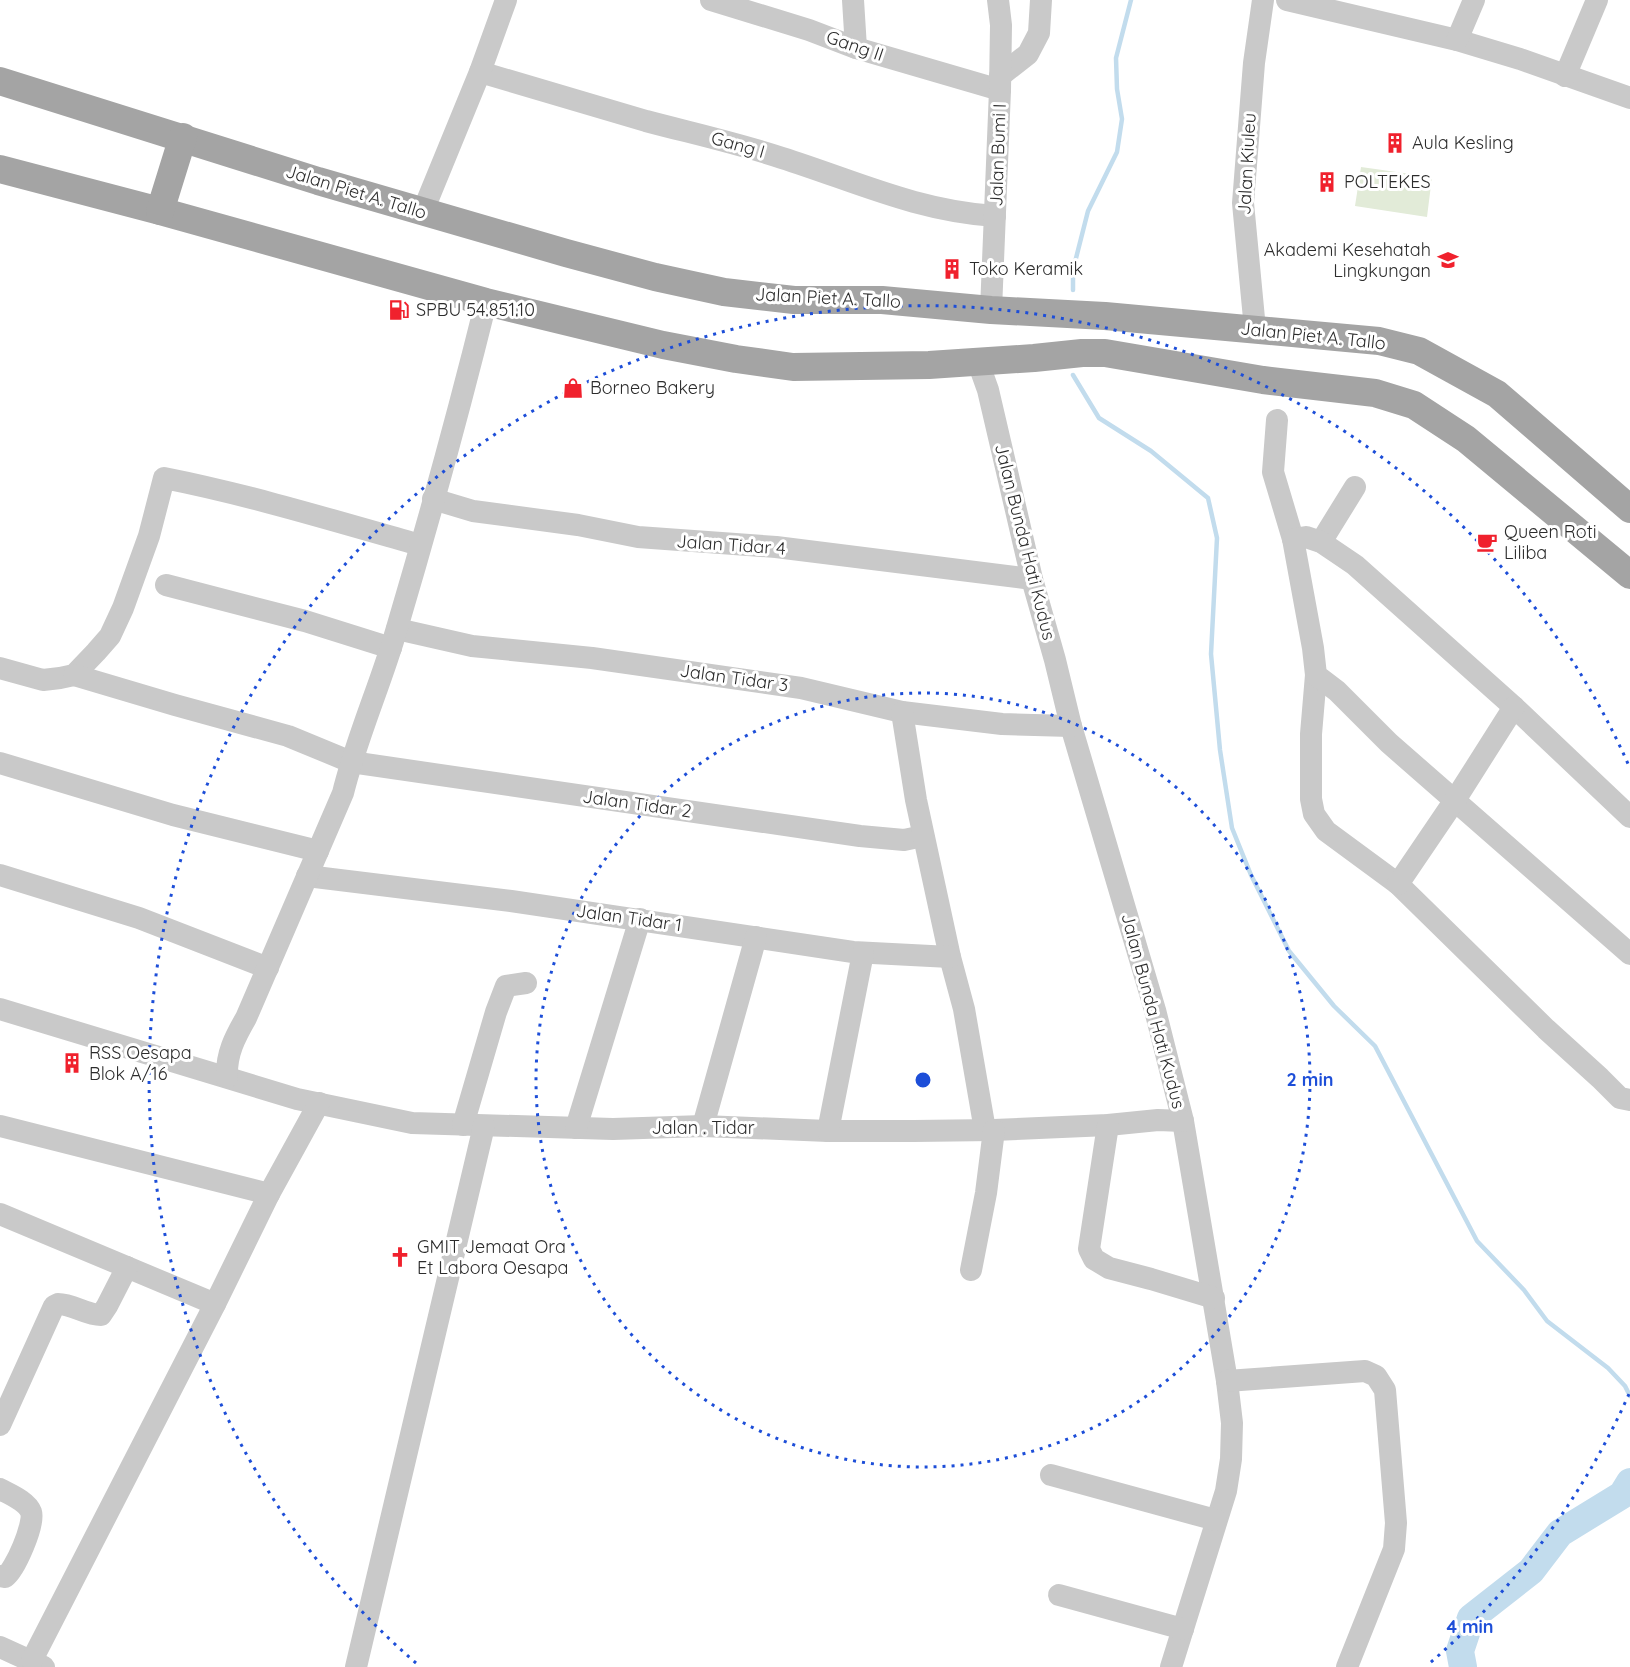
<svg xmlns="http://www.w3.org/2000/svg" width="1630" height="1667" font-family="Quicksand,sans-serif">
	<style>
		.green { fill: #e2ebd8 }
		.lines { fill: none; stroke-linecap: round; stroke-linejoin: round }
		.stream { stroke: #c2dced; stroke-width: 4.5 }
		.river { stroke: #c2dced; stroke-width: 28 }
		.minor { stroke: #c9c9c9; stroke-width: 22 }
		.major { stroke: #a4a4a4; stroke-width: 28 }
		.ring { fill: none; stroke: #1d4ed8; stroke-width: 3; stroke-dasharray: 3 6 }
		.labels { text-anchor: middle; stroke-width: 6; stroke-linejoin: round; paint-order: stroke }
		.street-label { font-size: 18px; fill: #2c2c2c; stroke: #fff }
		.poi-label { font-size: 18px; fill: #2c2c2c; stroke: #fff; text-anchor: start }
		.centre { fill: #1d4ed8; stroke: #fff; stroke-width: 3 }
		.ring-label { font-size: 18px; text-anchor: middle; font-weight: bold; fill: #1d4ed8; stroke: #fff; stroke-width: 6; stroke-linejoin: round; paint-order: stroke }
	</style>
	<rect width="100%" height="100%" fill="#fff"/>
	<path class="green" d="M 1361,167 L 1432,177 L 1427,217 L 1355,206 Z"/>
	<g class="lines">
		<g class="stream">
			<path d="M 1073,290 L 1073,270 L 1088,211 L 1117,152 L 1122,119 L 1117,89 L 1116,58 L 1131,0"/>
			<path d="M 1073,375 L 1099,418 L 1151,451 L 1208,498 L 1217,538 L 1211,654 L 1220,750 L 1232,828 L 1251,875 L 1289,951 L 1334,1006 L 1375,1046 L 1477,1241 L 1524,1290 L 1547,1321 L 1608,1368 L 1625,1386 L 1630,1396"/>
			<path d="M 1622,1495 L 1630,1473"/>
		</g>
		<path class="river" d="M 1463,1667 L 1460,1651 L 1471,1618 L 1531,1571 L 1560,1533 L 1622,1495 L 1630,1482"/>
		<g class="minor">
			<path d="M 711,0 L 809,30 L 856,48 L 1000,90"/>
			<path d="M 853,0 L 856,48"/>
			<path d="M 1287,0 L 1457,40 L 1520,59 L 1630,98"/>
			<path d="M 1457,40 L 1474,0"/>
			<path d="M 480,72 C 536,88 591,105 646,121 C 691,133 737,143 782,158 C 855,181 917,211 995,216"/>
			<path d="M 1000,76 L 1028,54 L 1039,33 L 1041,0"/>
			<path d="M 1565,76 L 1597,0"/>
			<path d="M 423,211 L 480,72 L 506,0"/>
			<path d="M 991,310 L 1000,90 L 1001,25 L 998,0"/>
			<path d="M 1255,329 L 1243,203 L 1254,63 L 1263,0"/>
			<path d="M 978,362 L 988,390 L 1032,579 L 1055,660 L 1071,726 L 1155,1010 L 1183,1121 L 1227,1381 L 1232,1423 L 1231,1459 L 1226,1491 L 1171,1667"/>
			<path d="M 1277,420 L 1273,472 L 1293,539"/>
			<path d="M 433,499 L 473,511 L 578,525 L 638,537 L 776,547 L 1032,579"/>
			<path d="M 1321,542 L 1355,487"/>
			<path d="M 166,585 L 305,621 L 391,648"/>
			<path d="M 397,629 L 472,646 L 592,658 L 801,688 L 902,712 L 1002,724 L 1071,726"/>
			<path d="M 0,668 L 43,680 L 60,678 L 74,675 L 96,652 L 110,636 L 123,608 L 149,536 L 164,478 C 250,495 335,521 420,545"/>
			<path d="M 74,675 L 175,705 L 288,736 L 351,762 L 860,836 L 904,840 L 923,836"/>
			<path d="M 1316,675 L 1311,734 L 1311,799 L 1314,814 L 1326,831 L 1398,884 L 1546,1029 L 1600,1078 L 1620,1098 L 1630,1100"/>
			<path d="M 902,712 L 916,800 L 950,957 L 964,1009 L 985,1130"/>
			<path d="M 0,763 L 173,815 L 318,851"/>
			<path d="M 1630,817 L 1514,707 L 1355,565 L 1321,542 L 1306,537 L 1293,539 L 1313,648 L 1316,675 L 1337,691 L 1389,743 L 1630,954"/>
			<path d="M 0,875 L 139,918 L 268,968"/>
			<path d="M 307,876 L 511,901 L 853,952 L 950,957"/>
			<path d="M 1398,884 L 1455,800 L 1514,707"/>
			<path d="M 0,1009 L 297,1099 L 412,1123 L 613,1129 L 703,1126 L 828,1131 L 914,1131 L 994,1130 L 1108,1125 L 1158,1120 L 1183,1121"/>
			<path d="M 227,1077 C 226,1054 235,1037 246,1018 L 343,793 C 357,736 381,684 397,628 C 429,520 459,411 486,302"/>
			<path d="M 463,1125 L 496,1012 L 506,986 L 526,983"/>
			<path d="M 1108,1125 L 1089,1249 L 1094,1259 L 1109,1268 L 1151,1279 L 1214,1298"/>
			<path d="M 0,1126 L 269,1194"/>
			<path d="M 703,1126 L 756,937"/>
			<path d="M 576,1128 L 640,919"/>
			<path d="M 828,1131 L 863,953"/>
			<path d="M 0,1214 L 215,1304"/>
			<path d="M 971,1270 L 986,1193 L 994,1130"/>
			<path d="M 1227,1381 L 1365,1371 L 1376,1376 L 1385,1390 L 1396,1523 L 1394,1549 L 1347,1667"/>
			<path d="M 0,1425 L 54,1306 L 58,1304 C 73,1304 86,1315 101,1315 L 107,1306 L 127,1267"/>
			<path d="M 1051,1475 L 1216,1520"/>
			<path d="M 0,1489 C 9,1494 27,1501 31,1512 C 35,1524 15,1570 5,1577 L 0,1576"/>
			<path d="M 1059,1595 L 1183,1629"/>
			<path d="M 0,1647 L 44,1667"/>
			<path d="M 32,1660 L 215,1304 L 269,1194 L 319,1103"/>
			<path d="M 356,1667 L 484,1126"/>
		</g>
		<g class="major">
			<path d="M 0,81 L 318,181 L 566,253 L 655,277 L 724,292 L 794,300 L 882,300 L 991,310 L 1105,316 L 1379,341 L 1419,351 L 1497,394 L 1630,509"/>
			<path d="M 0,169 L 160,211 L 486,302 L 663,345 L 736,359 L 793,367 L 929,365 L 1034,358 L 1082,353 L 1105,353 L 1263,380 L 1375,393 L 1414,405 L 1466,439 L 1630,575"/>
			<path d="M 160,211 L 183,137"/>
		</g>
	</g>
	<g class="ring">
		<circle cx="923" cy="1080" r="387"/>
		<path d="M1629 1394A773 773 0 0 1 1430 1663M416 1663A773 773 0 1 1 1629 766"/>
	</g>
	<defs>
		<g id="building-bare" transform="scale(1.62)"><path d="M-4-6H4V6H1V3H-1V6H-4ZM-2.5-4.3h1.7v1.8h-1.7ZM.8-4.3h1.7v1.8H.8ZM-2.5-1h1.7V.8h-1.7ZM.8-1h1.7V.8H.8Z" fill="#f0212d" stroke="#fff" stroke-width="2.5" paint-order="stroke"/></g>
		<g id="university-bare" transform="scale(1.62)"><path d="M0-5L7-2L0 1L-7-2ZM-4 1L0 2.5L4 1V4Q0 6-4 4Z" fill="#f0212d" stroke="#fff" stroke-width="2.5" paint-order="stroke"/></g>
		<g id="fuel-bare" transform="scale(1.62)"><path d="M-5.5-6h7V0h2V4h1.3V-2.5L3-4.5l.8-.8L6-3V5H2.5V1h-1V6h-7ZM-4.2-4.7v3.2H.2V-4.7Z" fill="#f0212d" stroke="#fff" stroke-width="2.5" paint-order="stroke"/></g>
		<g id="shop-bare" transform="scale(1.62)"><path d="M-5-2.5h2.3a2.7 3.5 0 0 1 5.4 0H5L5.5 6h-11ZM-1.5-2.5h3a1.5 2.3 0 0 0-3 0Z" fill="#f0212d" stroke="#fff" stroke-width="2.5" paint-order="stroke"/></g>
		<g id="cafe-bare" transform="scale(1.62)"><path d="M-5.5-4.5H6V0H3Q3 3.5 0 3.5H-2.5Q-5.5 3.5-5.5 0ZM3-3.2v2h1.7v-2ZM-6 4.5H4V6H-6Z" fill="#f0212d" stroke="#fff" stroke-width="2.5" paint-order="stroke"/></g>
		<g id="church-bare" transform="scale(1.62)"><path d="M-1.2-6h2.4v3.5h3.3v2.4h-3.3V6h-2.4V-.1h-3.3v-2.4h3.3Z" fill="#f0212d" stroke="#fff" stroke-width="2.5" paint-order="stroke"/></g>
	</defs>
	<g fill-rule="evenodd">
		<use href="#building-bare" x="1395" y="143"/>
		<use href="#building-bare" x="1327" y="182"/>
		<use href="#university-bare" x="1448" y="260"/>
		<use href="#building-bare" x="952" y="269"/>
		<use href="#fuel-bare" x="399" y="310"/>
		<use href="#shop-bare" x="573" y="388"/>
		<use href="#cafe-bare" x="1487" y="542"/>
		<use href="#building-bare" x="72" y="1063"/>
		<use href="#church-bare" x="400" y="1257"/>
	</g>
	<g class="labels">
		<g class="street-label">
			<text transform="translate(855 46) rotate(19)" y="6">Gang II</text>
			<text transform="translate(738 145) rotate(16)" y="6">Gang I</text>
			<text transform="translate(998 155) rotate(-88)" y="6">Jalan Bumi I</text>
			<text transform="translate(1247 164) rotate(-87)" y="6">Jalan Kiuleu</text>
			<text transform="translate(356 192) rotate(17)" y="6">Jalan Piet A. Tallo</text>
			<text transform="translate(828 298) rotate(3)" y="6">Jalan Piet A. Tallo</text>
			<text transform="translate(1313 336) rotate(6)" y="6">Jalan Piet A. Tallo</text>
			<text transform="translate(1025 542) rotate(76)" y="6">Jalan Bunda Hati Kudus</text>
			<text transform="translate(731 545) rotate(4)" y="6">Jalan Tidar 4</text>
			<text transform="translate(734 678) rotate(8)" y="6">Jalan Tidar 3</text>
			<text transform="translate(637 804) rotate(8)" y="6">Jalan Tidar 2</text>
			<text transform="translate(629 918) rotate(8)" y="6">Jalan Tidar 1</text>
			<text transform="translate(1153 1011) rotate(75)" y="6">Jalan Bunda Hati Kudus</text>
			<text x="703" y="1134">Jalan . Tidar</text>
		</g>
		<g class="poi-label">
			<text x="1412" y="149">Aula Kesling</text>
			<text x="1344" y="188">POLTEKES</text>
			<text x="1431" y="256" text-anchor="end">Akademi Kesehatah<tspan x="1431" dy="21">Lingkungan</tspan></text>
			<text x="969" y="275">Toko Keramik</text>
			<text x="416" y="316">SPBU 54.851.10</text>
			<text x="590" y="394">Borneo Bakery</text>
			<text x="1504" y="538">Queen Roti<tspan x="1504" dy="21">Liliba</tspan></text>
			<text x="89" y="1059">RSS Oesapa<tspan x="89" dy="21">Blok A/16</tspan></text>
			<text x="417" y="1253">GMIT Jemaat Ora<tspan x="417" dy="21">Et Labora Oesapa</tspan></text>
		</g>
	</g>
	<circle cx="923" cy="1080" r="9" class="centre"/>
	<g class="ring-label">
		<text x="1310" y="1086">2 min</text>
		<text x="1470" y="1633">4 min</text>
	</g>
</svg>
